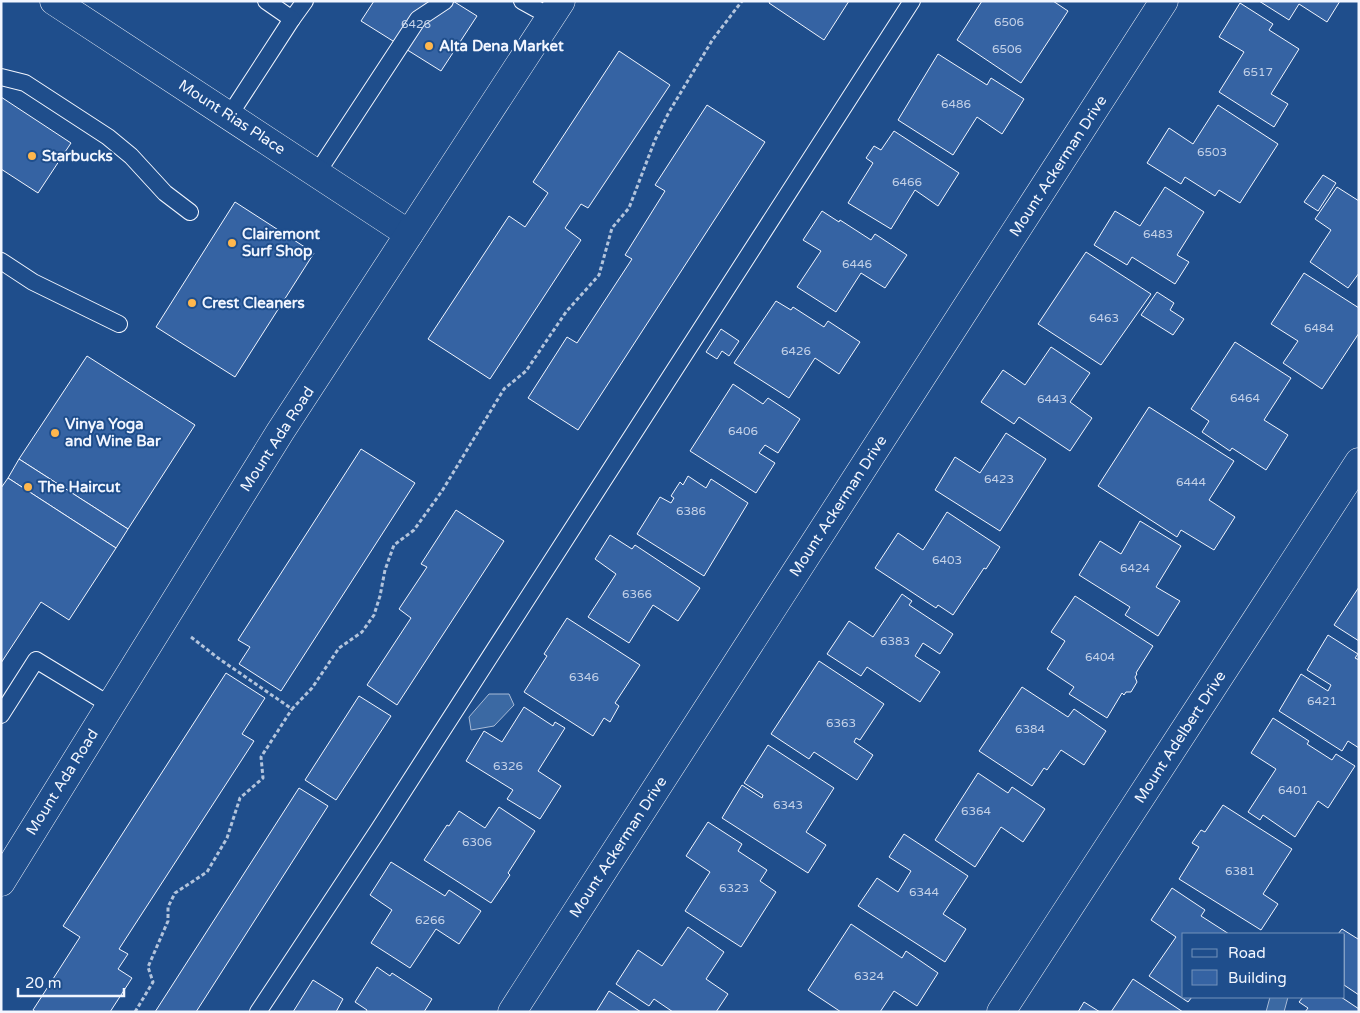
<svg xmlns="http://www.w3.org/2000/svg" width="1360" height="1013" font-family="'Varela Round',sans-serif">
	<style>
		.water { fill: #3b69a3; stroke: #a8bbd7 }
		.building { fill: #3563a3; stroke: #f2f6ff }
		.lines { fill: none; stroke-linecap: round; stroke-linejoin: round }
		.lane-casing { stroke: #f2f6ff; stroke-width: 18 }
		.street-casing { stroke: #f2f6ff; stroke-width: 29 }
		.path { stroke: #b3c4dc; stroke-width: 3; stroke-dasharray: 4 2.5; stroke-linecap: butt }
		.lane { stroke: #1f4e8c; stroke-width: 16 }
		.street { stroke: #1f4e8c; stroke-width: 28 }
		.poi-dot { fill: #ffb74d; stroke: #1f4e8c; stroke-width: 2 }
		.labels { text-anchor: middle; stroke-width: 4; stroke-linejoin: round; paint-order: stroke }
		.number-label { font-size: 12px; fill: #c3d1e8 }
		.poi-label { font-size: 15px; font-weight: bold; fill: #f2f6ff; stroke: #1f4e8c; text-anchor: start }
		.street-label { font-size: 15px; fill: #f2f6ff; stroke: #1f4e8c }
	</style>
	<rect width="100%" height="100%" fill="#1f4e8c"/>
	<g class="water">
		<path d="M 489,694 L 509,694 L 514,705 L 494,726 L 471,730 L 469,717 Z"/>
		<path d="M 1270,997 L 1288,997 L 1284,1012 L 1266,1012 Z"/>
	</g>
	<g class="building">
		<path d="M 374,1 L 453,1 L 477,16 L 441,71 L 361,21 Z"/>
		<path d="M 770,1 L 849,1 L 824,40 L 769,3 Z"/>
		<path d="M 982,1 L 1053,1 L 1068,11 L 1021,83 L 957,40 Z"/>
		<path d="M 1259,1 L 1340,1 L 1327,22 L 1299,4 L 1289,20 Z"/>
		<path d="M 1240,3 L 1273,24 L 1269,30 L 1299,49 L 1271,94 L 1288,104 L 1274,127 L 1219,92 L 1244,52 L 1219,37 Z"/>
		<path d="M 619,51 L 670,85 L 588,208 L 581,204 L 565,228 L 581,240 L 490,379 L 428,339 L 509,216 L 525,227 L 548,193 L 533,182 Z"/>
		<path d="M 938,54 L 987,85 L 991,78 L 1024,99 L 1002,134 L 977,117 L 953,155 L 898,120 Z"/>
		<path d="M 1,97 L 71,143 L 38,193 L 1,169 Z"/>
		<path d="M 707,105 L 765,142 L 578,430 L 528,398 L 567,337 L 577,343 L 632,259 L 625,255 L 665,191 L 655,185 Z"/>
		<path d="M 1218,105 L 1278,144 L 1240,203 L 1219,190 L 1215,196 L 1185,177 L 1181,184 L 1147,163 L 1169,128 L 1193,144 Z"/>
		<path d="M 894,131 L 959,173 L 938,206 L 915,190 L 891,229 L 848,203 L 873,163 L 866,158 L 874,146 L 881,150 Z"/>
		<path d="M 1323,175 L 1336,183 L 1318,211 L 1304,202 Z"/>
		<path d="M 1165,187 L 1204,212 L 1177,255 L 1189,262 L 1175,284 L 1132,257 L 1127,265 L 1094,245 L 1115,211 L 1140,226 Z"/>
		<path d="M 1337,187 L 1359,201 L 1359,273 L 1348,288 L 1310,262 L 1331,230 L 1315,219 Z"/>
		<path d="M 235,202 L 314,253 L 235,377 L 156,327 Z"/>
		<path d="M 822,211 L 839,222 L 840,220 L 871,240 L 875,234 L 907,255 L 885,288 L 861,273 L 836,312 L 797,287 L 821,251 L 803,240 Z"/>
		<path d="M 1086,252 L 1151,294 L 1101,365 L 1038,324 Z"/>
		<path d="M 1304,273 L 1359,308 L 1359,333 L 1322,389 L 1283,363 L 1298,341 L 1271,324 Z"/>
		<path d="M 1157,292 L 1174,303 L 1170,310 L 1184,319 L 1173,335 L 1141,315 Z"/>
		<path d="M 776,301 L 791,310 L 793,307 L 824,327 L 828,321 L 860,342 L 839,374 L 815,358 L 789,398 L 734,363 Z"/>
		<path d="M 721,329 L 739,341 L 729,356 L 722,351 L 717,359 L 706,352 Z"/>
		<path d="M 1235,342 L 1291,378 L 1264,420 L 1288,435 L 1266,470 L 1232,448 L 1230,451 L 1202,432 L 1209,421 L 1191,409 Z"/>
		<path d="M 1051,347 L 1090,373 L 1070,402 L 1092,418 L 1070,451 L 1019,417 L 1014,424 L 981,402 L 1003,370 L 1025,385 Z"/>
		<path d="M 87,356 L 195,425 L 128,529 L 19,459 Z"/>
		<path d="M 733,384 L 763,404 L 768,398 L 800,419 L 778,453 L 765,445 L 759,453 L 775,463 L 756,493 L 690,451 Z"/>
		<path d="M 1149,407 L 1234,461 L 1209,500 L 1235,517 L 1214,550 L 1181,530 L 1177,537 L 1098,486 Z"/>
		<path d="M 1006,433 L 1046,459 L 1000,531 L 935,490 L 955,457 L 980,473 Z"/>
		<path d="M 361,449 L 415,483 L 281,691 L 239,664 L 250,647 L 238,640 Z"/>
		<path d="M 19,459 L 128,529 L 116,548 L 8,478 Z"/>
		<path d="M 688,476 L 706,488 L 711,479 L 748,503 L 704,576 L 637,534 L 660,497 L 671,503 L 674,498 L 671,496 L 680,482 L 683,485 Z"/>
		<path d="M 8,478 L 116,548 L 69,620 L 41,602 L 1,663 L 1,488 Z"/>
		<path d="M 456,510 L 504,541 L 397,705 L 367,685 L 411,618 L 399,609 L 427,567 L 421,564 Z"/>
		<path d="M 947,512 L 1000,547 L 986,569 L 984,568 L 953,615 L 938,605 L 936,608 L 875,568 L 898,533 L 923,550 Z"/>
		<path d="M 1140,521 L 1181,546 L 1156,587 L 1180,601 L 1158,636 L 1125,615 L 1130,607 L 1079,575 L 1100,541 L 1121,554 Z"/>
		<path d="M 610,535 L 632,549 L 635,545 L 700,588 L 678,621 L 653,605 L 629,643 L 588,617 L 616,574 L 595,559 Z"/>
		<path d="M 1359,587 L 1359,641 L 1334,625 Z"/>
		<path d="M 902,594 L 912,601 L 909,605 L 953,634 L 940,654 L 923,643 L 915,656 L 940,672 L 920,702 L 867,667 L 861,676 L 827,654 L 849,621 L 873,637 Z"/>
		<path d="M 1075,596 L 1153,646 L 1136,673 L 1137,674 L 1135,677 L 1137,682 L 1131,692 L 1126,692 L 1124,695 L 1122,693 L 1107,718 L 1069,694 L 1074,687 L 1047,669 L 1065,641 L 1051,632 Z"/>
		<path d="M 567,618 L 640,665 L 615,703 L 619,706 L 610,722 L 604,718 L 593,736 L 524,692 L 547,656 L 544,654 Z"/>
		<path d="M 1328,635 L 1358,654 L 1355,658 L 1359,660 L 1359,748 L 1348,741 L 1342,751 L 1279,711 L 1301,674 L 1328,691 L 1331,685 L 1307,670 Z"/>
		<path d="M 819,661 L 884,704 L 860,740 L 856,738 L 854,742 L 873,755 L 857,780 L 814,752 L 809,759 L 771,734 Z"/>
		<path d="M 226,673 L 265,698 L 242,734 L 254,741 L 119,949 L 128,954 L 118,969 L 132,978 L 110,1012 L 36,1012 L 33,1010 L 80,937 L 63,926 Z"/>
		<path d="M 1022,687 L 1068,717 L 1074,709 L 1106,731 L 1084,765 L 1061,750 L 1047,770 L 1044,768 L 1032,786 L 979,751 Z"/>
		<path d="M 359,696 L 391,716 L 336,800 L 305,780 Z"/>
		<path d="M 524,707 L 553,726 L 555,722 L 565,728 L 538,771 L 561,786 L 540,819 L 507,799 L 513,790 L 466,761 L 484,731 L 502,742 Z"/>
		<path d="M 1273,718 L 1309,741 L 1307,744 L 1332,760 L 1336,754 L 1355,766 L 1328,808 L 1318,801 L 1295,837 L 1263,815 L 1260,820 L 1248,812 L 1276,769 L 1251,753 Z"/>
		<path d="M 768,745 L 834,788 L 806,832 L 826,845 L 808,873 L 722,818 L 742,785 L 762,798 L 763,795 L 744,783 Z"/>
		<path d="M 978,773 L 1008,793 L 1012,787 L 1045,809 L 1023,842 L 1001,827 L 975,867 L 935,840 Z"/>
		<path d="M 299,788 L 328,806 L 196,1012 L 155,1012 Z"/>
		<path d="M 1223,805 L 1292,849 L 1263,894 L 1278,904 L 1261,930 L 1179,879 L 1199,847 L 1192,843 L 1201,830 L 1205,832 Z"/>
		<path d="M 499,807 L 535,831 L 508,873 L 510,875 L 491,903 L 424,860 L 447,825 L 449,826 L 459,811 L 485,828 Z"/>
		<path d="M 708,822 L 742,844 L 738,851 L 767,870 L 760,881 L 776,892 L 741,947 L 685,911 L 710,872 L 686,856 Z"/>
		<path d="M 904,834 L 968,876 L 943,914 L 966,929 L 945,962 L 858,906 L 877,878 L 898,892 L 911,871 L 889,857 Z"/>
		<path d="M 391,862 L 445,896 L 449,890 L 481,911 L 459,944 L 436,929 L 410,968 L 371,943 L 392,910 L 370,895 Z"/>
		<path d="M 1172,888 L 1205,910 L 1201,916 L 1229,934 L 1184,934 L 1184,997 L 1192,997 L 1188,1002 L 1149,976 L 1176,937 L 1151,920 Z"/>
		<path d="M 851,924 L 902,958 L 906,951 L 938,973 L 917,1006 L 894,991 L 880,1012 L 841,1012 L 808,990 Z"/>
		<path d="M 688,927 L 724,952 L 706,979 L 728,994 L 716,1012 L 673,1012 L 654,999 L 649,1006 L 616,984 L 638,950 L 662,966 Z"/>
		<path d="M 1342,929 L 1358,939 L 1359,938 L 1359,995 L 1344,985 L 1344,934 L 1338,934 Z"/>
		<path d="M 377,967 L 390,976 L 392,973 L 432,999 L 424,1012 L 366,1012 L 367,1010 L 355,1002 Z"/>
		<path d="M 1133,979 L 1183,1012 L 1111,1012 Z"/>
		<path d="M 313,980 L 343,999 L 336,1012 L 293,1012 Z"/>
		<path d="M 609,991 L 641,1012 L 596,1012 Z"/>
		<path d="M 1303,997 L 1341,997 L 1359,1009 L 1359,1012 L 1305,1012 L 1308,1008 L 1299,1002 Z"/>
		<path d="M 1084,1002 L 1100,1012 L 1078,1012 Z"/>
	</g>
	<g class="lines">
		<g class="lane-casing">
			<g id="lane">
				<path d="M 522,1 L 551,17"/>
				<path d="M 292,19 L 305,1"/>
				<path d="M 1,77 L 25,83 L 108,137 L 131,156 L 165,193 L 190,212"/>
				<path d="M 229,116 L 292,19 L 266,1"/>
				<path d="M 317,173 L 418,19 L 445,1"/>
				<path d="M 1,261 L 33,282 L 119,324"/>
				<path d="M 1,715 L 36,660 L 110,705"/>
				<path d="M 258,1012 L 379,829 L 912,1"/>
			</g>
		</g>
		<g class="street-casing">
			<g id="street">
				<path d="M 54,1 L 409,234"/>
				<path d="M 1,882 L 280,432 L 561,1"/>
				<path d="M 512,1012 L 1164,1"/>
				<path d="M 1001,1012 L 1359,462"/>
			</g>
		</g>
		<g class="path">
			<path d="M 191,637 L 218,658 L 292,709 L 312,688 L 339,648 L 362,632 L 374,615 L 380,596 L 385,570 L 394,545 L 414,530 L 442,491 L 504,389 L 526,371 L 566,312 L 599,275 L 612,228 L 629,208 L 655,140 L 669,112 L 713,39 L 742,1"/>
			<path d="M 135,1012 L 153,982 L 148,967 L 168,921 L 168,907 L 175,893 L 207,872 L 227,838 L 240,798 L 263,778 L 261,757 L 292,709"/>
		</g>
		<use href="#lane" class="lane"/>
		<use href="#street" class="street"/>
	</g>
	<g class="poi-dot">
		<circle cx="429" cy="46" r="5"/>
		<circle cx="32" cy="156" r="5"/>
		<circle cx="232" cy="243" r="5"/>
		<circle cx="192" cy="303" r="5"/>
		<circle cx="55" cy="433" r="5"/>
		<circle cx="28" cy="487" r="5"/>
	</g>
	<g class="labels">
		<g class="number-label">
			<text x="1009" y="26">6506</text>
			<text x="416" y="28">6426</text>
			<text x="1007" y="53">6506</text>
			<text x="1258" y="76">6517</text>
			<text x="956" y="108">6486</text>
			<text x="1212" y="156">6503</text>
			<text x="907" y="186">6466</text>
			<text x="1158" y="238">6483</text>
			<text x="857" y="268">6446</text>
			<text x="1104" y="322">6463</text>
			<text x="1319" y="332">6484</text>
			<text x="796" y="355">6426</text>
			<text x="1245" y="402">6464</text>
			<text x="1052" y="403">6443</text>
			<text x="743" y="435">6406</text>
			<text x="999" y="483">6423</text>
			<text x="1191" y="486">6444</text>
			<text x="691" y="515">6386</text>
			<text x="947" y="564">6403</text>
			<text x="1135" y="572">6424</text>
			<text x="637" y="598">6366</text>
			<text x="895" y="645">6383</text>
			<text x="1100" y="661">6404</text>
			<text x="584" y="681">6346</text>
			<text x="1322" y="705">6421</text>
			<text x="841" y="727">6363</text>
			<text x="1030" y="733">6384</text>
			<text x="508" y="770">6326</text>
			<text x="1293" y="794">6401</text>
			<text x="788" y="809">6343</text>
			<text x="976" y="815">6364</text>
			<text x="477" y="846">6306</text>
			<text x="1240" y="875">6381</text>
			<text x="734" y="892">6323</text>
			<text x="924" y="896">6344</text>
			<text x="430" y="924">6266</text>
			<text x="869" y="980">6324</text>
		</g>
		<g class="poi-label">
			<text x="439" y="51">Alta Dena Market</text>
			<text x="42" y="161">Starbucks</text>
			<text x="242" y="239">Clairemont<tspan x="242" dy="17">Surf Shop</tspan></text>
			<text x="202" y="308">Crest Cleaners</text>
			<text x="65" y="429">Vinya Yoga<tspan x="65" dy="17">and Wine Bar</tspan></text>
			<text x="38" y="492">The Haircut</text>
		</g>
		<g class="street-label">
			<text transform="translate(232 117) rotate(33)" y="5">Mount Rias Place</text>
			<text transform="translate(1058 166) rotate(-57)" y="5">Mount Ackerman Drive</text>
			<text transform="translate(277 439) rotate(-57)" y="5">Mount Ada Road</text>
			<text transform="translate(838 506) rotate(-57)" y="5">Mount Ackerman Drive</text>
			<text transform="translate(1180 737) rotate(-57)" y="5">Mount Adelbert Drive</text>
			<text transform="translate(62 782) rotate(-58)" y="5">Mount Ada Road</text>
			<text transform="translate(618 847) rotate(-57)" y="5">Mount Ackerman Drive</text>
		</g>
	</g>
	<rect width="1360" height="1013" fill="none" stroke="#f2f6ff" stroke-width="5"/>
	<rect x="1182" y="933" width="162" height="65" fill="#1f4e8c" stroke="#7391ba"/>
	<rect x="1192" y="949" width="25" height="8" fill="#1f4e8c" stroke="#7391ba"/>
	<text x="1228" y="958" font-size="15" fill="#f2f6ff">Road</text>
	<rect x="1192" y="970" width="25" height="15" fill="#3563a3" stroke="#7391ba"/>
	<text x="1228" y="983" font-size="15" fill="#f2f6ff">Building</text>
	<path d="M18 988v8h106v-8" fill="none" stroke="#f2f6ff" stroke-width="2.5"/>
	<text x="25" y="988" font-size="15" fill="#f2f6ff" stroke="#1f4e8c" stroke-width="4" paint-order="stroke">20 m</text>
</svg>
